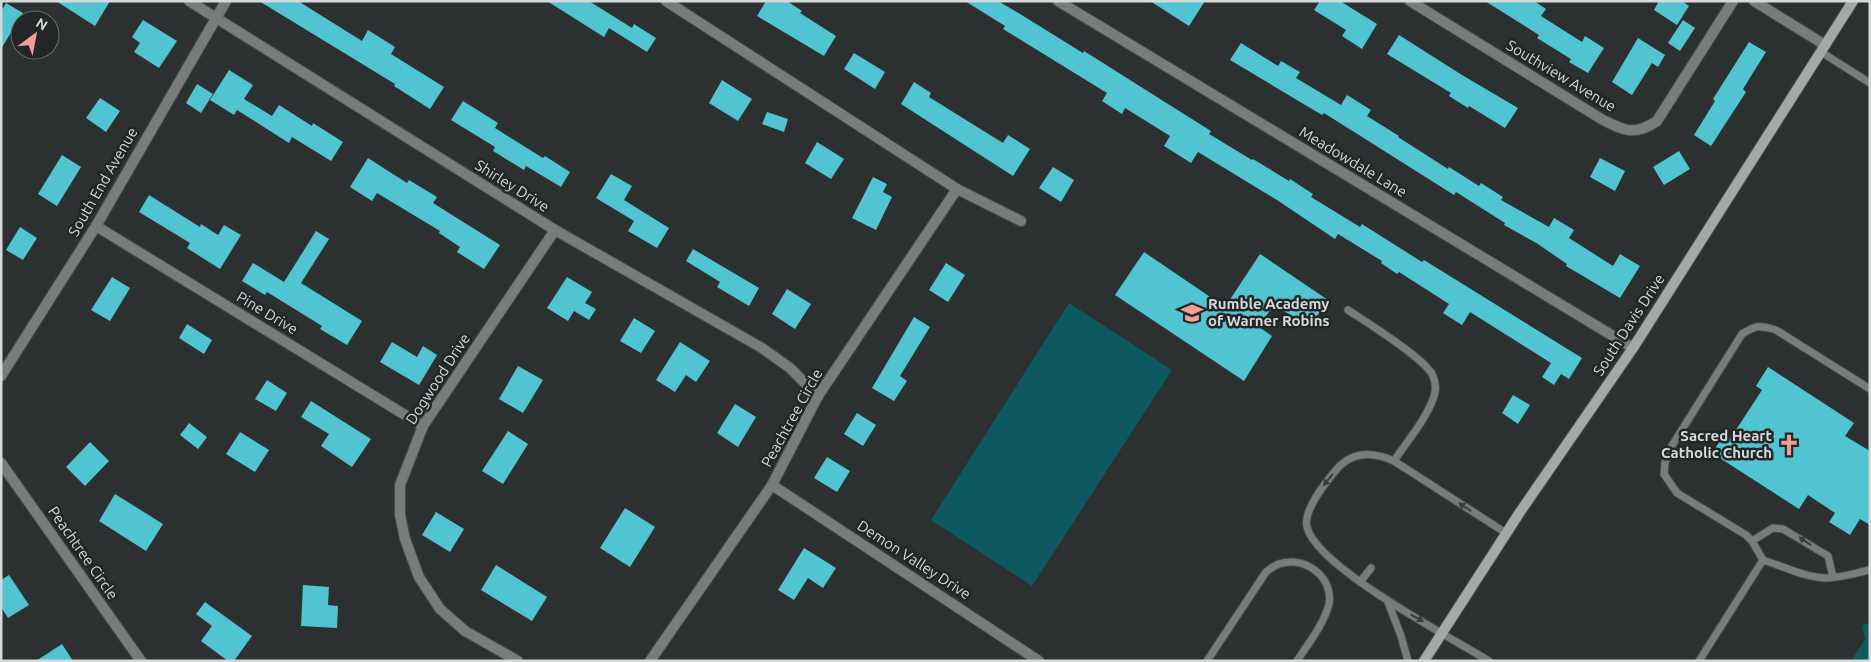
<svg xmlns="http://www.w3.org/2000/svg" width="1871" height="662" font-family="Ubuntu,sans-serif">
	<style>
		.green { fill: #0e585f }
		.building { fill: #50c4d0 }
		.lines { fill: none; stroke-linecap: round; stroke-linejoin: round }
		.lane-casing { stroke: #484b4c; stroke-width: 9 }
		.street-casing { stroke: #484b4c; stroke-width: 12 }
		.secondary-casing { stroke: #484b4c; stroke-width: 12 }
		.lane { stroke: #7a7c7c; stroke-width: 7 }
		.street { stroke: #7a7c7c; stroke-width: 10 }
		.secondary { stroke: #a5a8a8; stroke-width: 10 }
		.oneway { fill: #393c3c }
		.labels { text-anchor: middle; stroke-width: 5; stroke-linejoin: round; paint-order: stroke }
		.street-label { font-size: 15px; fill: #d6d9d9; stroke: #232627 }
		.poi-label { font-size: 15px; font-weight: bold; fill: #d6d9d9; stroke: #232627; text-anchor: start }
	</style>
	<rect width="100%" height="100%" fill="#2d3031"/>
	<g class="green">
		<path d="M 1069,303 L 1172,370 L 1032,586 L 931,520 Z"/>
		<path d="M 1870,623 L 1870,661 L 1851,661 L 1865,639 L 1862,625 Z"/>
	</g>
	<g class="building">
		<path d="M 56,1 L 110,1 L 95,26 Z"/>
		<path d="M 259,1 L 298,1 L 362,41 L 368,30 L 395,47 L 391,54 L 444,87 L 430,109 L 394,86 L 395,84 Z"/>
		<path d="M 547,1 L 589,1 L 632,28 L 634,24 L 656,38 L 647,52 L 609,28 L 604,37 Z"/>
		<path d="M 766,1 L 787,1 L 802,11 L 800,13 L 836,36 L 824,56 L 757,16 Z"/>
		<path d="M 965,1 L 998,1 L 1015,11 L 1083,53 L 1084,51 L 1176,109 L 1211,131 L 1209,134 L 1252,160 L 1253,159 L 1289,181 L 1290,179 L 1313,194 L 1311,197 L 1360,227 L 1362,224 L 1422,262 L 1424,260 L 1582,358 L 1569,379 L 1561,374 L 1554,385 L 1542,377 L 1551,363 L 1470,312 L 1462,325 L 1443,313 L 1449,304 L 1399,272 L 1397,274 L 1381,263 L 1382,261 L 1338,234 L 1335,239 L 1277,200 L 1198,152 L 1191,163 L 1164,146 L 1170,136 L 1125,108 L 1122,114 L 1102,101 L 1107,93 L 1003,29 L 1005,26 Z"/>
		<path d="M 1150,1 L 1205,1 L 1189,26 Z"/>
		<path d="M 1320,1 L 1340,1 L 1377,24 L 1362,49 L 1342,36 L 1346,30 L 1314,10 Z"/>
		<path d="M 1485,1 L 1534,1 L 1546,9 L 1541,16 L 1582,42 L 1585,36 L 1604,48 L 1588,73 L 1569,62 L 1571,59 L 1537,38 L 1539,35 Z"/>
		<path d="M 1659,1 L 1682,1 L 1689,6 L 1677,25 L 1654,10 Z"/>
		<path d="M 6,3 L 23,13 L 1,49 L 1,11 Z"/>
		<path d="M 143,20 L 177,41 L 159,68 L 134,52 L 140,43 L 132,37 Z"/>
		<path d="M 1683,20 L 1695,28 L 1680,51 L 1668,43 Z"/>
		<path d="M 1399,35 L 1462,75 L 1518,108 L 1505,128 L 1469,106 L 1468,108 L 1449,96 L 1451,93 L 1387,54 Z"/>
		<path d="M 1638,38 L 1665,55 L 1658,67 L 1652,63 L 1632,95 L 1612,82 Z"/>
		<path d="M 1749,42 L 1766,52 L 1743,89 L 1746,92 L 1711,146 L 1694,135 L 1715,101 L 1713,99 Z"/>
		<path d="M 1241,43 L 1278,66 L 1281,61 L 1300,72 L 1296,78 L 1341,105 L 1347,95 L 1371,110 L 1367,116 L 1399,136 L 1398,137 L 1448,169 L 1449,167 L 1479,186 L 1481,183 L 1503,197 L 1501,200 L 1549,227 L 1554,218 L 1574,230 L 1569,238 L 1613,266 L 1620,254 L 1640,266 L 1620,298 L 1566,266 L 1567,264 L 1538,244 L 1504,225 L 1505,223 L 1456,192 L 1454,195 L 1324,113 L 1322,115 L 1230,60 Z"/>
		<path d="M 854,53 L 885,72 L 875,89 L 844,69 Z"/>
		<path d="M 229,70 L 253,85 L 244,99 L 272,116 L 279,105 L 312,126 L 313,123 L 343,142 L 331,161 L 292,137 L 289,143 L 237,110 L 234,115 L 210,100 Z"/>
		<path d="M 722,80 L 752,99 L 738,121 L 709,103 Z"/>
		<path d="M 914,82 L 931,93 L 929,97 L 1003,143 L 1008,135 L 1030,149 L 1013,176 L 901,104 Z"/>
		<path d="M 197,84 L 213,94 L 201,113 L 186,103 Z"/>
		<path d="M 100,98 L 120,111 L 106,132 L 86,118 Z"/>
		<path d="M 463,101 L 498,123 L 495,128 L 543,158 L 545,156 L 570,172 L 561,187 L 526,166 L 524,170 L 493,151 L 495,147 L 451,120 Z"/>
		<path d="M 767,112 L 788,119 L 784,132 L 762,124 Z"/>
		<path d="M 817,142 L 844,159 L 831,179 L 805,163 Z"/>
		<path d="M 1679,151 L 1690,169 L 1664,185 L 1653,167 Z"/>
		<path d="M 62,155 L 81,167 L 57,206 L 38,194 Z"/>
		<path d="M 368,158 L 407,183 L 409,180 L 437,197 L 433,203 L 500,245 L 484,269 L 457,252 L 460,247 L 439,233 L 440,231 L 377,193 L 372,201 L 350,187 Z"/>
		<path d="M 1600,158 L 1625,171 L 1615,191 L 1590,177 Z"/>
		<path d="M 1053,167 L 1074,180 L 1061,202 L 1039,188 Z"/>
		<path d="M 611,174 L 632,186 L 624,200 L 669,228 L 657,248 L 628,231 L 634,221 L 596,198 Z"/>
		<path d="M 873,177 L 887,184 L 883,192 L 892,197 L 876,230 L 852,218 Z"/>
		<path d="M 149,195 L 200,227 L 201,224 L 218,235 L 224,225 L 241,235 L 220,269 L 187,248 L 190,243 L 139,212 Z"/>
		<path d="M 20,227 L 37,238 L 23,260 L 6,250 Z"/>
		<path d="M 316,231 L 329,239 L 301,283 L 362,321 L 347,345 L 320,329 L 322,326 L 267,292 L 265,295 L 242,281 L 253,263 L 284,282 Z"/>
		<path d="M 693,249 L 759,288 L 749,306 L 717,287 L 720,282 L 686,261 Z"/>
		<path d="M 1144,252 L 1225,307 L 1260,254 L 1328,300 L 1309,328 L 1274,304 L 1259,327 L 1272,336 L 1244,381 L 1115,295 Z"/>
		<path d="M 946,263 L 965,275 L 948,302 L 929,290 Z"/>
		<path d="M 112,277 L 130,288 L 110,321 L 91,310 Z"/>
		<path d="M 567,277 L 592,292 L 585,303 L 596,309 L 589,320 L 574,311 L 568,321 L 547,308 Z"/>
		<path d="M 787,289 L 811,304 L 795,329 L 772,314 Z"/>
		<path d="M 914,317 L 930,327 L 900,376 L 907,381 L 894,401 L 872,388 Z"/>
		<path d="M 634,318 L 655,331 L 641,353 L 620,341 Z"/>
		<path d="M 187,324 L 212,340 L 204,354 L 179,338 Z"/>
		<path d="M 392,342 L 417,357 L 423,346 L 437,355 L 419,385 L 380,362 Z"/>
		<path d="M 680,342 L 710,361 L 696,382 L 686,375 L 675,392 L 656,380 Z"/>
		<path d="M 518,366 L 543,380 L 523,413 L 499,399 Z"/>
		<path d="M 1768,367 L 1854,423 L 1845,436 L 1870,451 L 1870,525 L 1860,519 L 1850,535 L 1829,522 L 1835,513 L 1808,495 L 1799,509 L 1712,453 L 1724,435 L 1730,439 L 1762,390 L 1756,386 Z"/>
		<path d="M 267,380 L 287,393 L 276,411 L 255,399 Z"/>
		<path d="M 1513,395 L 1530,405 L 1518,424 L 1502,413 Z"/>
		<path d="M 311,401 L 371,439 L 352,467 L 321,446 L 329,434 L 301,417 Z"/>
		<path d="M 735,404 L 756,417 L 738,447 L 717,433 Z"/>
		<path d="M 857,413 L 876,425 L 863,446 L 844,434 Z"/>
		<path d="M 189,423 L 207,437 L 198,449 L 180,435 Z"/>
		<path d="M 508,431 L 528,444 L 503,484 L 482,471 Z"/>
		<path d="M 240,432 L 269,450 L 255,472 L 226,454 Z"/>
		<path d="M 90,442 L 109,461 L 85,486 L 66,467 Z"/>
		<path d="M 827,457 L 850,471 L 837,492 L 814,478 Z"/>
		<path d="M 115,494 L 163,524 L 146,551 L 99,521 Z"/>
		<path d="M 625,508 L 655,527 L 630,567 L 600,548 Z"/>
		<path d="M 436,512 L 464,529 L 450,552 L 422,535 Z"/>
		<path d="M 804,548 L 836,568 L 823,588 L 808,578 L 794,600 L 778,590 Z"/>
		<path d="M 496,565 L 547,597 L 532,621 L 481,590 Z"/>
		<path d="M 9,575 L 29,605 L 8,618 L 1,607 L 1,580 Z"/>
		<path d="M 303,585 L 329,587 L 328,605 L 338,606 L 337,628 L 301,626 Z"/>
		<path d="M 205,602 L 252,636 L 234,661 L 228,661 L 201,641 L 212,626 L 196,614 Z"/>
		<path d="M 62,644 L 73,661 L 36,661 Z"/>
	</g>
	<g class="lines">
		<g class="lane-casing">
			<g id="lane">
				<path d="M 1821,52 L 1870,83"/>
				<path d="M 1348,310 C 1366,322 1426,359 1433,376 C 1436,383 1436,392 1433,399 C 1425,421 1407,441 1394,461"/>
				<path d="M 1752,541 L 1773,528 L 1783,529 L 1828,556 L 1833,577"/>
				<path d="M 1763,560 L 1752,541 L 1746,535 L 1677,493 L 1664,474 L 1665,463 L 1668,452 L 1742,334 C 1756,325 1760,325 1776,330 L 1870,389"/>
				<path d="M 1360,582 L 1371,568"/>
				<path d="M 1388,602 L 1401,636 L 1408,661"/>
				<path d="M 1207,661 L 1266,572 C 1270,569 1275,565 1279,564 C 1304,555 1334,577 1329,604 C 1324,624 1308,644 1297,661"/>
				<path d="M 1489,661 C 1452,638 1316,567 1307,527 C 1303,510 1326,482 1336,470 C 1352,451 1372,451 1394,461 L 1506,533"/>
				<path d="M 1699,661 L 1763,560 C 1782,566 1807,578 1827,578 C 1841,578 1856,573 1870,570"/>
			</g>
		</g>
		<g class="street-casing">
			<g id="street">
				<path d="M 189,1 L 555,230 L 762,348 L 790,368 L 818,396"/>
				<path d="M 1058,1 L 1633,348"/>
				<path d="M 1410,1 L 1603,120 C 1625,131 1635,136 1657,121 L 1733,1"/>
				<path d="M 1754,1 L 1825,45"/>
				<path d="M 957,189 L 1021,221"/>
				<path d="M 96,226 L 423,426"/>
				<path d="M 1,376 L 96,226 L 226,1"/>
				<path d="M 1,463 L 141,661"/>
				<path d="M 772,485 L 1039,661"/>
				<path d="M 518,661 L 465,631 L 440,609 L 419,577 L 405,539 L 400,515 L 400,485 L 423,426 L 555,230"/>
				<path d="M 650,661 L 772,485 L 818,396 L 957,189 L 666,1"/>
			</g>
		</g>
		<g class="secondary-casing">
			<path id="secondary" d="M 1424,661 L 1520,512 L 1633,348 L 1853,1"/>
		</g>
		<use href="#lane" class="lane"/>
		<use href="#street" class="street"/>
		<use href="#secondary" class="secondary"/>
	</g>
	<defs><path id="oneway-solid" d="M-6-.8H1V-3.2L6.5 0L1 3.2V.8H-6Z" transform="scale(1.25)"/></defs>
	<g class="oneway">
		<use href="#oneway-solid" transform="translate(1328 480) rotate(130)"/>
		<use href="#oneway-solid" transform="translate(1465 507) rotate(-147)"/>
		<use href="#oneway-solid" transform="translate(1805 541) rotate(-147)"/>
		<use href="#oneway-solid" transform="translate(1417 618) rotate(29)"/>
	</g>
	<defs>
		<g id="school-bare" transform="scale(1.725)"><path d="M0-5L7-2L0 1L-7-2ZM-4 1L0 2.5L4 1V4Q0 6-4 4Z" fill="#f59c94" stroke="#232627" stroke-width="2.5" paint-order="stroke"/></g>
		<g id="church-bare" transform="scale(1.725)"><path d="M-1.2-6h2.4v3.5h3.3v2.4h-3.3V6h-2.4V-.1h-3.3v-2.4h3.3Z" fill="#f59c94" stroke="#232627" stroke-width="2.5" paint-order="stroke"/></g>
	</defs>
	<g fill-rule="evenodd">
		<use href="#school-bare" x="1192" y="313"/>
		<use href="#church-bare" x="1789" y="445"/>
	</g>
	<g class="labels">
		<g class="street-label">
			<text transform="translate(1561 76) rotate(31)" y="5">Southview Avenue</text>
			<text transform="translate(1353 162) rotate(31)" y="5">Meadowdale Lane</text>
			<text transform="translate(103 182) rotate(-60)" y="5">South End Avenue</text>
			<text transform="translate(512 186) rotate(32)" y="5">Shirley Drive</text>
			<text transform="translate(267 313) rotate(31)" y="5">Pine Drive</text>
			<text transform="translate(1629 325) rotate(-57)" y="5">South Davis Drive</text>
			<text transform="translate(438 379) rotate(-57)" y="5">Dogwood Drive</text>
			<text transform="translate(792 418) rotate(-61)" y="5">Peachtree Circle</text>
			<text transform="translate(83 553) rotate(55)" y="5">Peachtree Circle</text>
			<text transform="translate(914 560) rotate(33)" y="5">Demon Valley Drive</text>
		</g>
		<g class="poi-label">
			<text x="1208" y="309">Rumble Academy<tspan x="1208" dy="17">of Warner Robins</tspan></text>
			<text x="1772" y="441" text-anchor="end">Sacred Heart<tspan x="1772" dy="17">Catholic Church</tspan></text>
		</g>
	</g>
	<rect width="1871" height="662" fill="none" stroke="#d6d9d9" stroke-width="5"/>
	<g transform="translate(35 35) rotate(32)"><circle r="24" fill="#232627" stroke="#6b6e6e"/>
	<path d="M0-4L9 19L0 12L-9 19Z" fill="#f59c94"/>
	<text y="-8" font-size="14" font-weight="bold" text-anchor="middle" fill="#d6d9d9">N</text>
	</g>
</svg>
